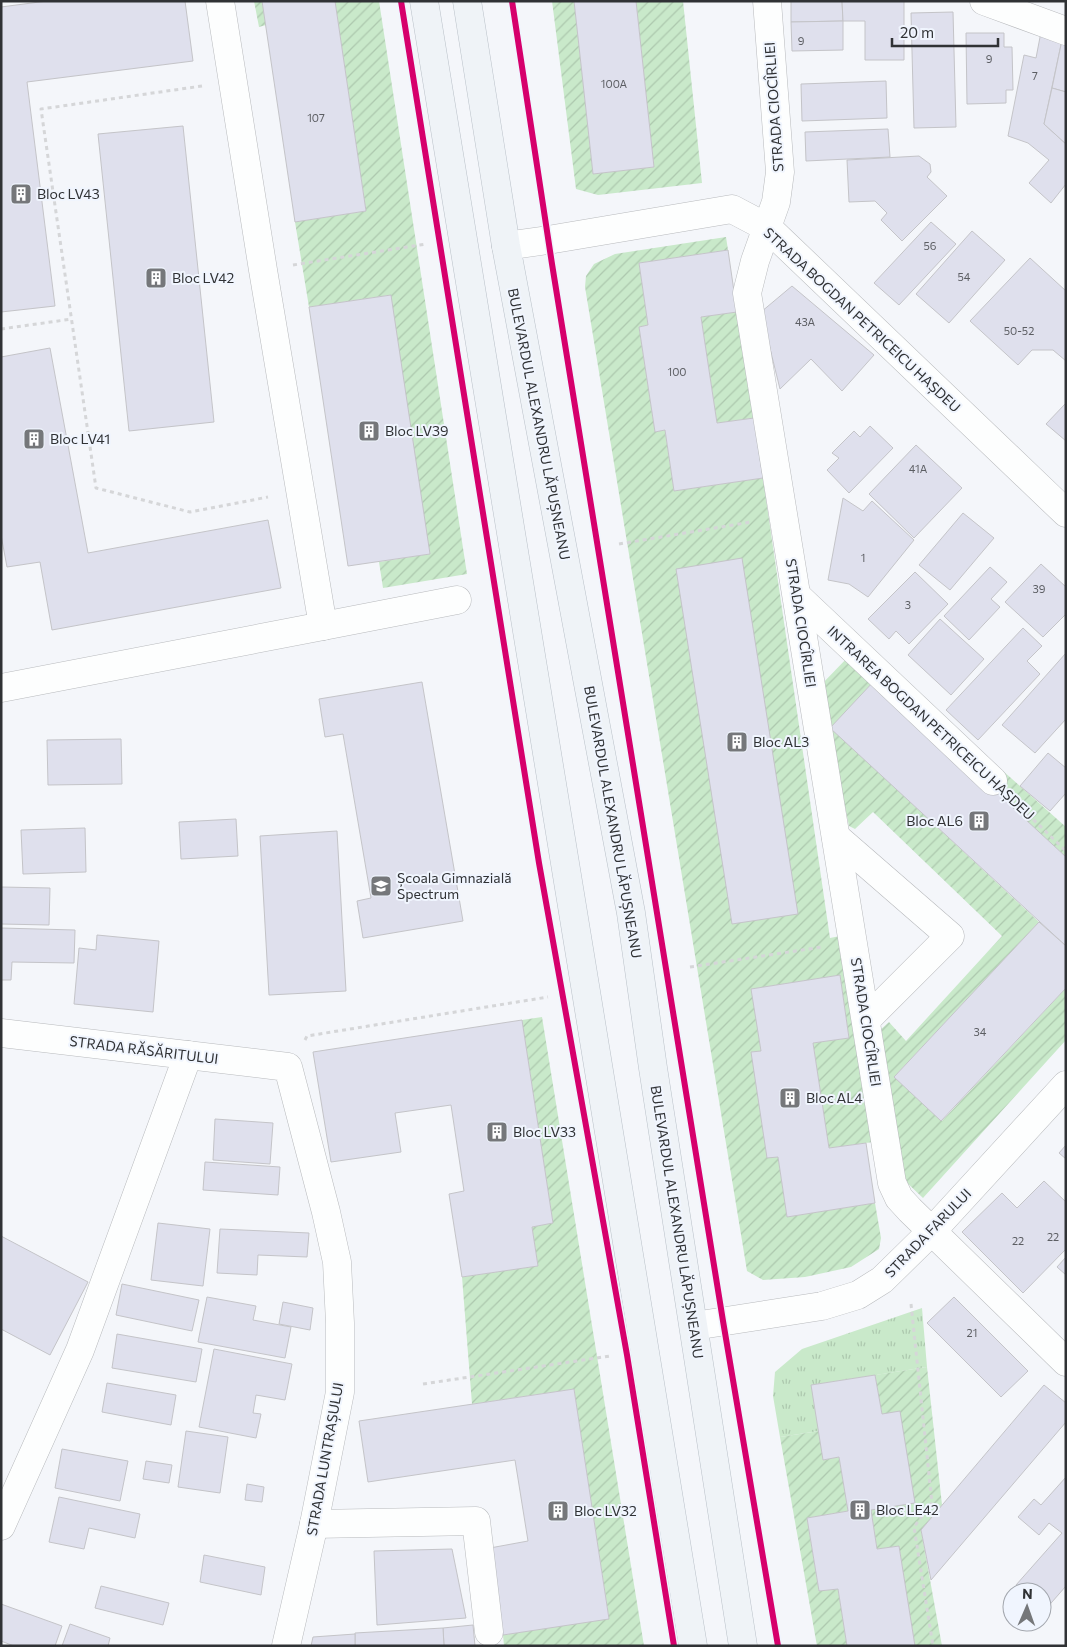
<svg xmlns="http://www.w3.org/2000/svg" width="1067" height="1647" font-family="Commissioner,sans-serif">
	<style>
		.grass { fill: url(#grass-tufts) }
		.garden { fill: url(#garden-furrows) }
		.building { fill: #dfe0ed; stroke: #c4c4c8 }
		.lines { fill: none; stroke-linecap: round; stroke-linejoin: round }
		.minor-casing { stroke: #b8babd; stroke-width: 29 }
		.major-casing { stroke: #b9c0c8; stroke-width: 29 }
		.path { stroke: #d5d6d8; stroke-width: 3; stroke-dasharray: 4 4; stroke-linecap: butt }
		.minor { stroke: #fdfefe; stroke-width: 28 }
		.major { stroke: #eff3f7; stroke-width: 28 }
		.cycleway-casing { stroke: #f0f5fe; stroke-width: 9 }
		.cycleway { stroke: #d6006c; stroke-width: 6 }
		.labels { text-anchor: middle; stroke-width: 4; stroke-linejoin: round; paint-order: stroke }
		.number-label { font-size: 11px; fill: #5c5e63 }
		.street-label { font-size: 14px; fill: #303235; stroke: #f0f5fe }
		.poi-label { font-size: 14px; fill: #303235; stroke: #f0f5fe; text-anchor: start }
	</style>
	<defs>
		<pattern id="grass-tufts" width="24" height="20" patternUnits="userSpaceOnUse" patternTransform="scale(1.25)"><rect width="24" height="20" fill="#c9e9ca"/><path d="M3 7l-1-3M5 7V3M7 7l1-3M15 17l-1-3M17 17v-4M19 17l1-3" fill="none" stroke="#adc8ae"/></pattern>
		<pattern id="garden-furrows" width="10" height="10" patternUnits="userSpaceOnUse" patternTransform="scale(1.25)"><rect width="10" height="10" fill="#c9e9ca"/><path d="M-1 1l2-2M0 10L10 0M9 11l2-2" fill="none" stroke="#adc8ae"/></pattern>
	</defs>
	<rect width="100%" height="100%" fill="#f4f6fa"/>
	<path class="grass" d="M 922,1308 L 927,1367 L 812,1385 L 819,1431 L 780,1437 L 773,1396 L 775,1372 L 802,1349 Z"/>
	<g class="garden">
		<path d="M 254,1 L 262,1 L 266,25 L 259,27 Z"/>
		<path d="M 335,1 L 379,1 L 467,574 L 383,588 L 379,562 L 429,554 L 390,295 L 309,307 L 295,222 L 366,211 Z"/>
		<path d="M 552,1 L 574,1 L 593,174 L 654,167 L 636,1 L 683,1 L 702,183 L 598,195 L 576,189 Z"/>
		<path d="M 726,237 L 728,250 L 639,263 L 648,325 L 639,327 L 655,432 L 665,430 L 674,491 L 763,478 L 830,938 L 840,936 L 873,1142 L 829,1148 L 813,1043 L 849,1038 L 840,975 L 752,989 L 761,1051 L 752,1052 L 778,1157 L 787,1217 L 875,1203 L 881,1238 L 879,1249 L 851,1267 L 805,1277 L 763,1280 L 747,1271 L 585,287 L 586,276 L 594,264 L 615,254 Z"/>
		<path d="M 737,312 L 754,418 L 717,423 L 701,317 Z"/>
		<path d="M 849,656 L 875,680 L 831,728 L 1039,922 L 894,1077 L 942,1121 L 1066,988 L 1066,1040 L 923,1198 L 903,1179 L 879,1031 L 889,1022 L 906,1041 L 1002,936 L 873,812 L 855,829 L 849,826 L 820,686 Z"/>
		<path d="M 1003,771 L 1066,827 L 1066,857 L 989,786 Z"/>
		<path d="M 542,1017 L 644,1646 L 504,1646 L 503,1635 L 609,1618 L 574,1389 L 472,1404 L 462,1277 L 538,1266 L 532,1227 L 553,1223 L 522,1020 Z"/>
		<path d="M 927,1367 L 942,1505 L 921,1530 L 942,1646 L 915,1646 L 899,1546 L 877,1549 L 871,1510 L 882,1414 L 875,1375 Z"/>
		<path d="M 819,1431 L 823,1460 L 839,1457 L 848,1511 L 807,1518 L 819,1591 L 838,1589 L 847,1646 L 817,1646 L 780,1437 Z"/>
	</g>
	<g class="building">
		<path d="M 47,1 L 185,1 L 193,61 L 27,82 L 55,306 L 1,312 L 1,7 Z"/>
		<path d="M 262,1 L 335,1 L 366,211 L 295,222 Z"/>
		<path d="M 574,1 L 636,1 L 654,167 L 593,174 Z"/>
		<path d="M 791,1 L 842,1 L 843,21 L 791,22 Z"/>
		<path d="M 842,1 L 904,1 L 904,60 L 865,60 L 865,21 L 843,21 Z"/>
		<path d="M 953,12 L 956,127 L 914,128 L 911,13 Z"/>
		<path d="M 843,21 L 843,50 L 792,51 L 791,22 Z"/>
		<path d="M 1041,32 L 1062,40 L 1044,124 L 1066,144 L 1066,184 L 1051,203 L 1029,183 L 1049,160 L 1028,143 L 1008,136 L 1024,55 L 1036,58 Z"/>
		<path d="M 966,33 L 1004,33 L 1004,47 L 1012,47 L 1013,90 L 1006,90 L 1006,103 L 967,104 Z"/>
		<path d="M 1062,40 L 1066,42 L 1066,92 L 1052,88 Z"/>
		<path d="M 886,81 L 887,118 L 802,121 L 801,84 Z"/>
		<path d="M 1052,88 L 1066,92 L 1066,144 L 1044,124 Z"/>
		<path d="M 183,126 L 214,422 L 129,431 L 98,134 Z"/>
		<path d="M 888,129 L 890,157 L 806,161 L 805,132 Z"/>
		<path d="M 919,156 L 930,164 L 931,172 L 927,177 L 947,196 L 902,241 L 881,220 L 887,213 L 875,201 L 849,202 L 847,160 Z"/>
		<path d="M 931,222 L 956,244 L 899,305 L 874,283 Z"/>
		<path d="M 972,231 L 1005,260 L 949,323 L 916,294 Z"/>
		<path d="M 728,250 L 737,312 L 701,317 L 717,423 L 754,418 L 763,478 L 674,491 L 665,430 L 655,432 L 639,327 L 648,325 L 639,263 Z"/>
		<path d="M 1030,258 L 1066,291 L 1066,361 L 1053,350 L 1032,350 L 1018,365 L 970,321 Z"/>
		<path d="M 792,286 L 874,355 L 842,391 L 811,359 L 780,389 L 761,312 Z"/>
		<path d="M 391,295 L 430,554 L 348,566 L 309,307 Z"/>
		<path d="M 50,348 L 88,553 L 268,520 L 281,588 L 52,630 L 40,562 L 7,567 L 1,535 L 1,357 Z"/>
		<path d="M 1066,403 L 1066,441 L 1046,424 Z"/>
		<path d="M 870,426 L 893,448 L 849,493 L 827,470 L 839,458 L 832,453 L 854,431 L 860,437 Z"/>
		<path d="M 916,445 L 962,488 L 914,538 L 869,494 Z"/>
		<path d="M 843,498 L 863,511 L 872,501 L 914,540 L 868,597 L 849,584 L 828,580 Z"/>
		<path d="M 963,513 L 994,538 L 950,590 L 919,565 Z"/>
		<path d="M 742,558 L 798,914 L 732,924 L 676,569 Z"/>
		<path d="M 1041,564 L 1066,587 L 1066,614 L 1043,637 L 1005,602 Z"/>
		<path d="M 990,567 L 1007,582 L 991,599 L 1000,607 L 969,640 L 944,616 Z"/>
		<path d="M 915,572 L 948,604 L 909,644 L 896,631 L 889,639 L 868,619 Z"/>
		<path d="M 940,619 L 984,659 L 951,695 L 908,655 Z"/>
		<path d="M 1023,628 L 1042,646 L 1027,661 L 1040,674 L 978,740 L 946,710 Z"/>
		<path d="M 1066,653 L 1066,719 L 1035,753 L 1002,725 Z"/>
		<path d="M 875,680 L 1066,857 L 1066,946 L 830,728 Z"/>
		<path d="M 422,682 L 463,921 L 363,938 L 357,901 L 371,898 L 343,734 L 325,737 L 319,699 Z"/>
		<path d="M 121,739 L 122,784 L 48,785 L 47,740 Z"/>
		<path d="M 1048,753 L 1066,768 L 1066,793 L 1050,811 L 1020,786 Z"/>
		<path d="M 236,819 L 238,856 L 181,859 L 179,822 Z"/>
		<path d="M 85,828 L 86,872 L 23,874 L 21,830 Z"/>
		<path d="M 337,831 L 346,991 L 269,995 L 260,836 Z"/>
		<path d="M 1,887 L 50,888 L 49,925 L 1,924 Z"/>
		<path d="M 1039,922 L 1066,946 L 1066,988 L 941,1121 L 894,1077 Z"/>
		<path d="M 1,928 L 75,930 L 74,963 L 12,962 L 11,980 L 1,980 Z"/>
		<path d="M 97,935 L 159,941 L 153,1012 L 74,1004 L 79,948 L 96,950 Z"/>
		<path d="M 840,975 L 849,1038 L 813,1043 L 829,1148 L 866,1143 L 875,1203 L 787,1217 L 778,1157 L 767,1158 L 751,1052 L 761,1051 L 751,989 Z"/>
		<path d="M 522,1020 L 553,1223 L 532,1227 L 538,1266 L 462,1277 L 449,1194 L 464,1191 L 451,1105 L 395,1113 L 401,1152 L 331,1162 L 313,1052 Z"/>
		<path d="M 215,1119 L 273,1123 L 270,1164 L 213,1160 Z"/>
		<path d="M 1066,1145 L 1066,1159 L 1059,1153 Z"/>
		<path d="M 205,1162 L 280,1167 L 278,1195 L 203,1190 Z"/>
		<path d="M 1044,1181 L 1066,1202 L 1066,1249 L 1023,1293 L 962,1232 L 1002,1193 L 1017,1208 Z"/>
		<path d="M 158,1223 L 210,1229 L 203,1286 L 151,1280 Z"/>
		<path d="M 220,1229 L 309,1233 L 307,1257 L 258,1255 L 257,1275 L 217,1273 Z"/>
		<path d="M 1,1236 L 88,1282 L 50,1355 L 1,1329 Z"/>
		<path d="M 1066,1257 L 1066,1275 L 1057,1267 Z"/>
		<path d="M 122,1284 L 199,1300 L 192,1331 L 116,1315 Z"/>
		<path d="M 207,1297 L 256,1306 L 253,1320 L 291,1327 L 285,1358 L 198,1342 Z"/>
		<path d="M 954,1297 L 1028,1371 L 1001,1397 L 927,1323 Z"/>
		<path d="M 283,1302 L 313,1308 L 310,1330 L 279,1324 Z"/>
		<path d="M 117,1334 L 202,1349 L 196,1382 L 112,1368 Z"/>
		<path d="M 214,1349 L 292,1364 L 285,1400 L 256,1395 L 253,1413 L 261,1414 L 256,1438 L 199,1427 Z"/>
		<path d="M 875,1375 L 882,1414 L 900,1411 L 915,1503 L 871,1510 L 877,1549 L 899,1546 L 915,1646 L 847,1646 L 838,1589 L 819,1591 L 807,1518 L 848,1511 L 839,1457 L 823,1460 L 811,1385 Z"/>
		<path d="M 107,1383 L 176,1395 L 171,1425 L 102,1412 Z"/>
		<path d="M 1044,1385 L 1066,1403 L 1066,1422 L 931,1580 L 921,1530 Z"/>
		<path d="M 574,1389 L 609,1619 L 503,1635 L 490,1548 L 528,1541 L 515,1460 L 368,1482 L 359,1421 Z"/>
		<path d="M 186,1431 L 228,1437 L 220,1493 L 178,1487 Z"/>
		<path d="M 62,1449 L 128,1461 L 120,1501 L 55,1488 Z"/>
		<path d="M 146,1461 L 172,1465 L 169,1483 L 143,1479 Z"/>
		<path d="M 1066,1477 L 1066,1586 L 1045,1610 L 1042,1608 L 1042,1592 L 1023,1592 L 1016,1585 L 1062,1533 L 1049,1523 L 1039,1535 L 1018,1517 L 1034,1499 L 1041,1505 Z"/>
		<path d="M 247,1484 L 264,1487 L 262,1502 L 245,1500 Z"/>
		<path d="M 59,1497 L 140,1514 L 135,1538 L 89,1528 L 84,1549 L 49,1542 Z"/>
		<path d="M 452,1549 L 466,1618 L 377,1625 L 374,1551 Z"/>
		<path d="M 204,1555 L 265,1567 L 261,1595 L 200,1582 Z"/>
		<path d="M 101,1586 L 169,1603 L 163,1625 L 95,1608 Z"/>
		<path d="M 1,1604 L 62,1626 L 55,1646 L 14,1646 L 1,1641 Z"/>
		<path d="M 70,1624 L 110,1638 L 108,1646 L 62,1646 Z"/>
		<path d="M 473,1625 L 475,1646 L 444,1646 L 443,1628 Z"/>
		<path d="M 443,1628 L 444,1646 L 355,1646 L 355,1633 Z"/>
		<path d="M 355,1634 L 355,1646 L 311,1646 L 313,1637 Z"/>
	</g>
	<g class="lines">
		<g class="minor-casing">
			<g id="minor">
				<path d="M 767,1 L 780,172 L 776,202 L 755,261 L 747,293 L 892,1183 L 899,1198 L 910,1210 L 1066,1362"/>
				<path d="M 984,1 L 1066,31"/>
				<path d="M 506,246 L 548,240 L 732,209 L 768,228 L 1066,513"/>
				<path d="M 797,596 L 993,781"/>
				<path d="M 323,626 L 457,600"/>
				<path d="M 1,688 L 323,626 L 263,270 L 220,1"/>
				<path d="M 836,837 L 950,936 L 866,1020"/>
				<path d="M 1,1033 L 288,1067 L 326,1212 L 337,1262 L 340,1323 L 340,1392 L 314,1524 L 286,1646"/>
				<path d="M 694,1326 L 822,1306 L 858,1295 L 882,1280 L 932,1231 L 1066,1085"/>
				<path d="M 314,1524 L 476,1521 L 489,1632"/>
				<path d="M 1,1526 L 80,1350 L 188,1055"/>
			</g>
		</g>
		<g class="major-casing">
			<g id="major">
				<path d="M 424,1 L 693,1646"/>
				<path d="M 467,1 L 506,246 L 631,913 L 653,1068 L 743,1646"/>
			</g>
		</g>
		<g class="path">
			<path d="M 202,86 L 41,109 L 96,488 L 190,512 L 268,497"/>
			<path d="M 293,265 L 426,244"/>
			<path d="M 1,329 L 72,319"/>
			<path d="M 619,544 L 751,522"/>
			<path d="M 1016,803 L 1066,851"/>
			<path d="M 690,967 L 822,947"/>
			<path d="M 305,1040 L 307,1036 L 548,997"/>
			<path d="M 911,1304 L 932,1503 L 914,1527 L 933,1646"/>
			<path d="M 423,1384 L 610,1356"/>
		</g>
		<use href="#minor" class="minor"/>
		<use href="#major" class="major"/>
		<g class="cycleway-casing">
			<g id="cycleway">
				<path d="M 401,1 L 539,863 L 627,1355 L 674,1646"/>
				<path d="M 512,1 L 552,264 L 723,1321 L 778,1646"/>
			</g>
		</g>
		<use href="#cycleway" class="cycleway"/>
	</g>
	<defs>
		<g id="building-square" transform="scale(1.125)"><rect x="-9" y="-9" width="18" height="18" rx="4" fill="#75777a" stroke="#f0f5fe"/><path d="M-4-6H4V6H1V3H-1V6H-4ZM-2.5-4.3h1.7v1.8h-1.7ZM.8-4.3h1.7v1.8H.8ZM-2.5-1h1.7V.8h-1.7ZM.8-1h1.7V.8H.8Z" fill="#fff"/></g>
		<g id="school-square" transform="scale(1.125)"><rect x="-9" y="-9" width="18" height="18" rx="4" fill="#75777a" stroke="#f0f5fe"/><path d="M0-5L7-2L0 1L-7-2ZM-4 1L0 2.5L4 1V4Q0 6-4 4Z" fill="#fff"/></g>
	</defs>
	<g fill-rule="evenodd">
		<use href="#building-square" x="21" y="194"/>
		<use href="#building-square" x="156" y="278"/>
		<use href="#building-square" x="369" y="431"/>
		<use href="#building-square" x="34" y="439"/>
		<use href="#building-square" x="737" y="742"/>
		<use href="#building-square" x="979" y="821"/>
		<use href="#school-square" x="381" y="886"/>
		<use href="#building-square" x="790" y="1098"/>
		<use href="#building-square" x="497" y="1132"/>
		<use href="#building-square" x="860" y="1510"/>
		<use href="#building-square" x="558" y="1511"/>
	</g>
	<g class="labels">
		<g class="number-label">
			<text x="801" y="45">9</text>
			<text x="989" y="63">9</text>
			<text x="1035" y="80">7</text>
			<text x="614" y="88">100A</text>
			<text x="316" y="122">107</text>
			<text x="930" y="250">56</text>
			<text x="964" y="281">54</text>
			<text x="805" y="326">43A</text>
			<text x="1019" y="335">50-52</text>
			<text x="677" y="376">100</text>
			<text x="918" y="473">41A</text>
			<text x="863" y="562">1</text>
			<text x="1039" y="593">39</text>
			<text x="908" y="609">3</text>
			<text x="980" y="1036">34</text>
			<text x="1053" y="1241">22</text>
			<text x="1018" y="1245">22</text>
			<text x="972" y="1337">21</text>
		</g>
		<g class="street-label">
			<text transform="translate(774 107) rotate(-94)" y="5">STRADA CIOCÎRLIEI</text>
			<text transform="translate(862 320) rotate(43)" y="5">STRADA BOGDAN PETRICEICU HAȘDEU</text>
			<text transform="translate(539 424) rotate(79)" y="5">BULEVARDUL ALEXANDRU LĂPUȘNEANU</text>
			<text transform="translate(801 623) rotate(81)" y="5">STRADA CIOCÎRLIEI</text>
			<text transform="translate(931 723) rotate(43)" y="5">INTRAREA BOGDAN PETRICEICU HAȘDEU</text>
			<text transform="translate(613 822) rotate(80)" y="5">BULEVARDUL ALEXANDRU LĂPUȘNEANU</text>
			<text transform="translate(866 1022) rotate(81)" y="5">STRADA CIOCÎRLIEI</text>
			<text transform="translate(144 1050) rotate(7)" y="5">STRADA RĂSĂRITULUI</text>
			<text transform="translate(677 1222) rotate(81)" y="5">BULEVARDUL ALEXANDRU LĂPUȘNEANU</text>
			<text transform="translate(928 1233) rotate(-46)" y="5">STRADA FARULUI</text>
			<text transform="translate(325 1459) rotate(-80)" y="5">STRADA LUNTRAȘULUI</text>
		</g>
		<g class="poi-label">
			<text x="37" y="199">Bloc LV43</text>
			<text x="172" y="283">Bloc LV42</text>
			<text x="385" y="436">Bloc LV39</text>
			<text x="50" y="444">Bloc LV41</text>
			<text x="753" y="747">Bloc AL3</text>
			<text x="963" y="826" text-anchor="end">Bloc AL6</text>
			<text x="397" y="883">Școala Gimnazială<tspan x="397" dy="16">Spectrum</tspan></text>
			<text x="806" y="1103">Bloc AL4</text>
			<text x="513" y="1137">Bloc LV33</text>
			<text x="876" y="1515">Bloc LE42</text>
			<text x="574" y="1516">Bloc LV32</text>
		</g>
	</g>
	<rect width="1067" height="1647" fill="none" stroke="#303235" stroke-width="5"/>
	<g transform="translate(1027 1607) rotate(2)"><circle r="24" fill="#f0f5fe" stroke="#a3a7ae"/>
	<path d="M0-4L9 19L0 12L-9 19Z" fill="#75777a"/>
	<text y="-8" font-size="14" font-weight="bold" text-anchor="middle" fill="#303235">N</text>
	</g>
	<path d="M892 38v8h106v-8" fill="none" stroke="#303235" stroke-width="2.5"/>
	<text x="900" y="38" font-size="15" fill="#303235" stroke="#f0f5fe" stroke-width="4" paint-order="stroke">20 m</text>
</svg>
